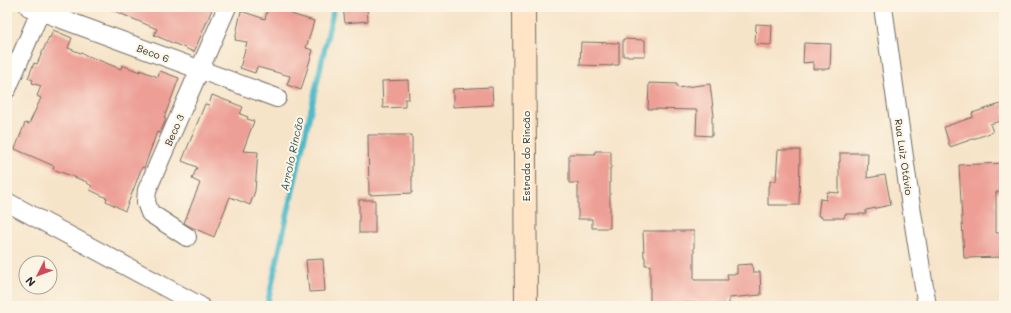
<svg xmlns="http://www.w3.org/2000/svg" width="1011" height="313" font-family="Mali,sans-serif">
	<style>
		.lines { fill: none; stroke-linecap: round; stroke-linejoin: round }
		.stream { stroke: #4ebac9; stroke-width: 5.5 }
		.building { fill: #ed9e95 }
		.street-casing { stroke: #726c62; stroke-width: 20 }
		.secondary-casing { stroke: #726c62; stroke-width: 24 }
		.street { stroke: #fff; stroke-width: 18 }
		.secondary { stroke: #ffe4c6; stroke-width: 22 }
		.labels { text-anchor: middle; stroke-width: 4; stroke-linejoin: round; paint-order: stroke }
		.street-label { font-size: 10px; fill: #2b2b2b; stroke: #fcf5e5 }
		.water-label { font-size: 11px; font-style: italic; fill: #375d62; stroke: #fcf5e5 }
	</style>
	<rect width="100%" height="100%" fill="#fcf5e5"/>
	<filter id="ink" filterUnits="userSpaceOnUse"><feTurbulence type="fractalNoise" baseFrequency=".025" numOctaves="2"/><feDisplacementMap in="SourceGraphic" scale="8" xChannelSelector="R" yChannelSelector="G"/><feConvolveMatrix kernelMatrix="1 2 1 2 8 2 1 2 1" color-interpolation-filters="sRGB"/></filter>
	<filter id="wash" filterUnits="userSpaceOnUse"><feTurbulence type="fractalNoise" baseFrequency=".012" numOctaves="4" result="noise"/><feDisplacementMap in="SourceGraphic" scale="16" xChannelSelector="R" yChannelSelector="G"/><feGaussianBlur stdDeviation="0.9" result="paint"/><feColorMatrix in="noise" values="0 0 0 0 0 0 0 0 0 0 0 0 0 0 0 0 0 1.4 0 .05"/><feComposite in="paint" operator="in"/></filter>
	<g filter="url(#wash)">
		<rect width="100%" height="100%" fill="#f6e4c9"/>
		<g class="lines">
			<path class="stream" d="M 269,306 L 268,301 L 334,7"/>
		</g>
		<g id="blocks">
			<g class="building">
				<path d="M 105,7 L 213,7 L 194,52 L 154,35 L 157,29 Z"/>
				<path d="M 268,7 L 293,7 L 291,14 L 314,21 L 306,48 L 313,50 L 301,90 L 287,85 L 290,76 L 257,67 L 255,73 L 240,68 L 247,42 L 235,40 L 241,11 L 265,19 Z"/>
				<path d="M 343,7 L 367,7 L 368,21 L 345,23 Z"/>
				<path d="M 756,24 L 772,25 L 771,45 L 755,44 Z"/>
				<path d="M 53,30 L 72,38 L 68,48 L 121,69 L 122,65 L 140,72 L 140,70 L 158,77 L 160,71 L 179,78 L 164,118 L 166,119 L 160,133 L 157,132 L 144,168 L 142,167 L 125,211 L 106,201 L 107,198 L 90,190 L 92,186 L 87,183 L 87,182 L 53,169 L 54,166 L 15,149 L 25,123 L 29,124 L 41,98 L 37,96 L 41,86 L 32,83 L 33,80 L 28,78 L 34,63 L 37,64 L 49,37 L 50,38 Z"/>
				<path d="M 623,39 L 645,40 L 645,56 L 623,56 Z"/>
				<path d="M 581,42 L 619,43 L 619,65 L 612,65 L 612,66 L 580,65 Z"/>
				<path d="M 804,43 L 831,44 L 830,69 L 813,69 L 813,62 L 803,63 Z"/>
				<path d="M 408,80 L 409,99 L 405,99 L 405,107 L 383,108 L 382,81 Z"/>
				<path d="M 649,83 L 677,84 L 677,88 L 710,84 L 714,116 L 712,116 L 712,136 L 696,135 L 697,110 L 648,109 Z"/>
				<path d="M 492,87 L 493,105 L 453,107 L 453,89 Z"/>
				<path d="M 212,95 L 243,107 L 240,114 L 248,117 L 247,119 L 254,121 L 243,151 L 258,152 L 255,191 L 250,205 L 230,197 L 214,237 L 191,227 L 184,223 L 200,183 L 192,179 L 197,167 L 182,161 L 205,104 L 209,105 Z"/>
				<path d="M 1004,103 L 1004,120 L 990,124 L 993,132 L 950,147 L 944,127 L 973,117 L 972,113 Z"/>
				<path d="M 368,135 L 412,135 L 412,193 L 369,195 Z"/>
				<path d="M 778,150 L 800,150 L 799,205 L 768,205 L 768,186 L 770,186 L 770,181 L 776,181 Z"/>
				<path d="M 595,151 L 611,151 L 611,168 L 610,168 L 610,228 L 592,228 L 592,219 L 578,219 L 578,183 L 569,183 L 569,154 L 595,154 Z"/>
				<path d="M 840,153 L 868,153 L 867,178 L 885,175 L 891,205 L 866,210 L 866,214 L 845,214 L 844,218 L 821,218 L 821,216 L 818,216 L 820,199 L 826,200 L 827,192 L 839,193 L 839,162 L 840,162 Z"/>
				<path d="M 1004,163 L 1004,192 L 996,192 L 996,233 L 1004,233 L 1004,257 L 964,258 L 959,165 Z"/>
				<rect x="359" y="200" width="16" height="33"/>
				<path d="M 643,231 L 694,231 L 694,280 L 728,280 L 727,274 L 737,274 L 737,265 L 752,264 L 753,272 L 760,272 L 761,295 L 729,298 L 729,306 L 710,306 L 710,303 L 683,303 L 683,306 L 650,306 L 650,265 L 645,265 L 645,257 L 644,257 Z"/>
				<path d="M 323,259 L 325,291 L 309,292 L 306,260 Z"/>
			</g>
		</g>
	</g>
	<g filter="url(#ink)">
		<use href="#blocks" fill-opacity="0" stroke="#726c62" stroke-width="1"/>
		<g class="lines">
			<g class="street-casing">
				<g id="street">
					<path d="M 29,7 L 277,98"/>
					<path d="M 883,7 L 910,200 L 927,306"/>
					<path d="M 7,89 L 42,7"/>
					<path d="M 7,202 L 200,306"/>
					<path d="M 187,237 L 150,213 L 146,202 L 147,190 L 227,7"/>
				</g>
			</g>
			<g class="secondary-casing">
				<path id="secondary" d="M 524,7 L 526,306"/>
			</g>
			<use href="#street" class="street"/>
			<use href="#secondary" class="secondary"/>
		</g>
	</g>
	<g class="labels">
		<g class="street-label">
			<text transform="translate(153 53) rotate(20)" y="4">Beco 6</text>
			<text transform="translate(174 130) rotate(-66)" y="4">Beco 3</text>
			<text transform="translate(526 156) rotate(-90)" y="4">Estrada do Rincão</text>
			<text transform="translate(904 157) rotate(82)" y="4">Rua Luiz Otávio</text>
		</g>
		<g class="water-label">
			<text transform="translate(292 154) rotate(-78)" y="4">Arroio Rincão</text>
		</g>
	</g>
	<rect width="1011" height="313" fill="none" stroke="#fcf5e5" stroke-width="24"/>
	<g transform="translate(38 275) rotate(228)"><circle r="19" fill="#fcf5e5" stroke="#a8a49b"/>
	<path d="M0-3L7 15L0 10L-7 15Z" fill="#d1495b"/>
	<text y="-6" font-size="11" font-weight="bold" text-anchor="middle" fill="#2b2b2b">N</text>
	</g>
</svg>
